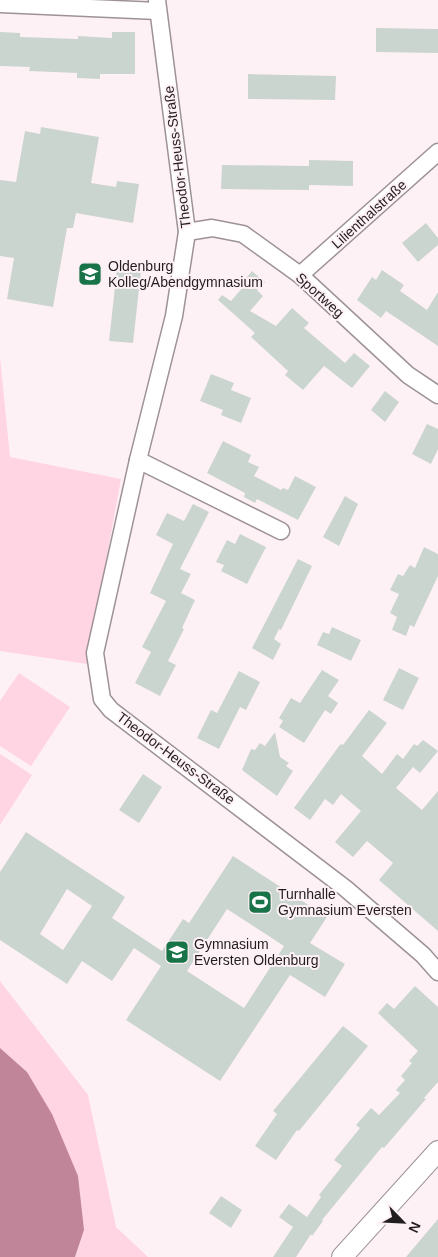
<svg xmlns="http://www.w3.org/2000/svg" width="438" height="1257" font-family="Helvetica,sans-serif">
	<style>
		.green { fill: #ffd5e3 }
		.water { fill: #c1859a }
		.building { fill: #cbd5cf; fill-rule: evenodd }
		.lines { fill: none; stroke-linecap: round; stroke-linejoin: round }
		.minor-casing { stroke: #9d9295; stroke-width: 19 }
		.tertiary-casing { stroke: #9d9295; stroke-width: 22 }
		.minor { stroke: #fff; stroke-width: 16 }
		.tertiary { stroke: #fff; stroke-width: 20 }
		.labels { text-anchor: middle; stroke-width: 4; stroke-linejoin: round; paint-order: stroke }
		.street-label { font-size: 14px; fill: #221e1f; stroke: #fef1f5 }
		.poi-label { font-size: 14px; fill: #221e1f; stroke: #fef1f5; text-anchor: start }
	</style>
	<rect width="100%" height="100%" fill="#fef1f5"/>
	<g class="green">
		<path d="M 0,357 L 10,457 L 121,479 L 87,664 L 0,651 Z"/>
		<path d="M 19,673 L 70,707 L 31,766 L 0,746 L 0,701 Z"/>
		<path d="M 0,754 L 32,775 L 0,825 Z"/>
		<path d="M 0,981 L 88,1095 L 116,1227 L 148,1257 L 75,1257 L 84,1230 L 27,1072 L 0,1048 Z"/>
	</g>
	<path class="water" d="M 0,1048 L 27,1072 L 52,1114 L 78,1176 L 84,1230 L 75,1257 L 0,1257 Z"/>
	<g class="building">
		<path d="M 376,28 L 438,29 L 438,53 L 376,52 Z"/>
		<path d="M 0,32 L 20,33 L 20,37 L 78,39 L 78,36 L 112,38 L 112,32 L 135,32 L 135,74 L 100,74 L 100,79 L 77,78 L 77,73 L 29,71 L 30,67 L 0,66 Z"/>
		<path d="M 248,74 L 336,76 L 335,100 L 248,99 Z"/>
		<path d="M 41,127 L 99,137 L 91,183 L 116,187 L 117,181 L 139,184 L 133,223 L 76,213 L 73,228 L 67,228 L 53,307 L 7,299 L 14,258 L 0,256 L 0,180 L 16,182 L 25,131 L 40,134 Z"/>
		<path d="M 309,160 L 353,161 L 353,186 L 309,185 L 309,190 L 221,189 L 222,165 L 309,166 Z"/>
		<path d="M 426,223 L 438,238 L 438,245 L 418,262 L 402,243 Z"/>
		<path d="M 117,269 L 141,271 L 133,343 L 109,341 Z"/>
		<path d="M 382,270 L 404,285 L 400,291 L 427,310 L 438,292 L 438,346 L 386,311 L 381,318 L 357,300 L 372,277 L 376,280 Z"/>
		<path d="M 252,271 L 265,282 L 257,290 L 263,296 L 250,311 L 276,326 L 292,308 L 309,323 L 304,328 L 345,363 L 354,353 L 370,366 L 352,388 L 324,366 L 303,390 L 285,375 L 288,371 L 251,337 L 255,333 L 218,300 L 222,295 L 231,301 L 244,286 L 242,283 Z"/>
		<path d="M 211,374 L 234,383 L 231,390 L 251,398 L 241,423 L 221,415 L 223,410 L 200,401 Z"/>
		<path d="M 385,391 L 399,402 L 385,422 L 371,410 Z"/>
		<path d="M 427,424 L 438,429 L 438,449 L 431,464 L 412,454 Z"/>
		<path d="M 223,441 L 251,455 L 248,462 L 259,467 L 254,476 L 281,490 L 283,488 L 288,490 L 295,476 L 316,487 L 298,520 L 257,499 L 255,503 L 244,497 L 245,493 L 207,473 Z"/>
		<path d="M 345,496 L 358,504 L 339,546 L 323,537 Z"/>
		<path d="M 193,504 L 209,512 L 180,569 L 191,574 L 181,593 L 195,600 L 182,628 L 184,629 L 168,661 L 176,665 L 160,696 L 135,683 L 151,652 L 142,647 L 166,601 L 150,593 L 173,544 L 156,535 L 167,513 L 184,521 Z"/>
		<path d="M 240,534 L 266,547 L 247,584 L 221,571 L 224,565 L 216,562 L 227,540 L 235,544 Z"/>
		<path d="M 424,547 L 438,554 L 438,576 L 414,627 L 410,625 L 406,636 L 392,630 L 397,617 L 390,613 L 399,594 L 390,590 L 398,574 L 403,576 L 410,565 L 415,568 Z"/>
		<path d="M 298,559 L 312,566 L 281,630 L 279,629 L 274,639 L 281,644 L 273,660 L 252,648 Z"/>
		<path d="M 332,627 L 361,640 L 351,661 L 317,645 L 323,632 L 329,634 Z"/>
		<path d="M 399,668 L 419,678 L 403,710 L 383,700 Z"/>
		<path d="M 322,670 L 339,680 L 328,696 L 338,703 L 331,714 L 325,710 L 304,743 L 279,727 L 283,721 L 279,718 L 291,698 L 300,703 Z"/>
		<path d="M 239,671 L 260,682 L 246,710 L 240,707 L 219,749 L 197,738 L 211,710 L 217,713 Z"/>
		<path d="M 369,710 L 387,723 L 362,756 L 382,774 L 397,754 L 403,759 L 414,744 L 417,746 L 423,740 L 438,751 L 420,773 L 413,767 L 396,788 L 422,810 L 438,791 L 438,931 L 379,880 L 393,863 L 367,841 L 353,857 L 335,842 L 361,811 L 341,794 L 333,805 L 325,799 L 310,820 L 294,808 L 339,746 L 341,744 L 343,745 Z"/>
		<path d="M 275,732 L 280,757 L 289,763 L 286,766 L 293,771 L 277,796 L 242,770 L 251,749 L 255,750 L 260,743 L 265,746 Z"/>
		<path d="M 143,774 L 162,787 L 139,823 L 119,810 Z"/>
		<path d="M 26,832 L 125,897 L 112,918 L 162,951 L 183,919 L 189,923 L 233,856 L 327,917 L 310,943 L 345,964 L 325,997 L 290,975 L 220,1081 L 126,1020 L 161,966 L 134,948 L 112,981 L 82,961 L 67,984 L 0,940 L 0,872 ZM 67,889 L 92,906 L 63,950 L 40,934 ZM 227,909 L 284,946 L 244,1008 L 187,971 Z"/>
		<path d="M 415,986 L 438,1007 L 438,1082 L 424,1098 L 426,1099 L 384,1148 L 382,1147 L 322,1220 L 323,1221 L 312,1236 L 311,1234 L 296,1257 L 273,1257 L 293,1227 L 279,1217 L 289,1204 L 307,1217 L 321,1197 L 319,1195 L 342,1166 L 334,1160 L 360,1128 L 356,1125 L 371,1108 L 379,1115 L 400,1093 L 396,1090 L 405,1080 L 401,1076 L 412,1063 L 409,1061 L 418,1051 L 378,1013 L 387,1003 L 394,1009 Z"/>
		<path d="M 343,1026 L 368,1046 L 299,1131 L 297,1130 L 276,1160 L 255,1146 L 277,1114 L 273,1111 Z"/>
		<path d="M 221,1196 L 242,1210 L 231,1228 L 209,1213 Z"/>
		<path d="M 438,1219 L 438,1257 L 406,1257 Z"/>
	</g>
	<g class="lines">
		<g class="minor-casing">
			<g id="minor">
				<path d="M 157,0 L 187,232 L 174,316 L 138,460 L 95,653 L 102,699 L 111,710 L 345,888 L 423,955 L 438,972"/>
				<path d="M 0,4 L 158,11"/>
				<path d="M 187,232 L 212,228 L 243,234 L 300,275 L 408,375 L 438,395"/>
				<path d="M 300,275 L 438,152"/>
				<path d="M 138,460 L 281,531"/>
			</g>
		</g>
		<g class="tertiary-casing">
			<path id="tertiary" d="M 342,1257 L 438,1151"/>
		</g>
		<use href="#minor" class="minor"/>
		<use href="#tertiary" class="tertiary"/>
	</g>
	<defs>
		<g id="school-square" transform="scale(1.25)"><rect x="-9" y="-9" width="18" height="18" rx="4" fill="#187348" stroke="#fef1f5"/><path d="M0-5L7-2L0 1L-7-2ZM-4 1L0 2.5L4 1V4Q0 6-4 4Z" fill="#fff"/></g>
		<g id="stadium-square" transform="scale(1.25)"><rect x="-9" y="-9" width="18" height="18" rx="4" fill="#187348" stroke="#fef1f5"/><path d="M0-5a6.5 5 0 1 0 0 10a6.5 5 0 1 0 0-10ZM-3.5-1.8h7v3.6h-7Z" fill="#fff"/></g>
	</defs>
	<g fill-rule="evenodd">
		<use href="#school-square" x="90" y="274"/>
		<use href="#stadium-square" x="260" y="902"/>
		<use href="#school-square" x="177" y="952"/>
	</g>
	<g class="labels">
		<g class="street-label">
			<text transform="translate(177 157) rotate(-97)" y="5">Theodor-Heuss-Straße</text>
			<text transform="translate(369 214) rotate(-42)" y="5">Lilienthalstraße</text>
			<text transform="translate(320 295) rotate(42)" y="5">Sportweg</text>
			<text transform="translate(176 758) rotate(37)" y="5">Theodor-Heuss-Straße</text>
		</g>
		<g class="poi-label">
			<text x="108" y="271">Oldenburg<tspan x="108" dy="16">Kolleg/Abendgymnasium</tspan></text>
			<text x="278" y="899">Turnhalle<tspan x="278" dy="16">Gymnasium Eversten</tspan></text>
			<text x="194" y="949">Gymnasium<tspan x="194" dy="16">Eversten Oldenburg</tspan></text>
		</g>
	</g>
	<g transform="translate(403 1222) rotate(114)" stroke="#fef1f5" stroke-width="4" paint-order="stroke">
	<path d="M0-4L9 19L0 12L-9 19Z" fill="#221e1f"/>
	<text y="-8" font-size="14" font-weight="bold" text-anchor="middle" fill="#221e1f">N</text>
	</g>
</svg>
